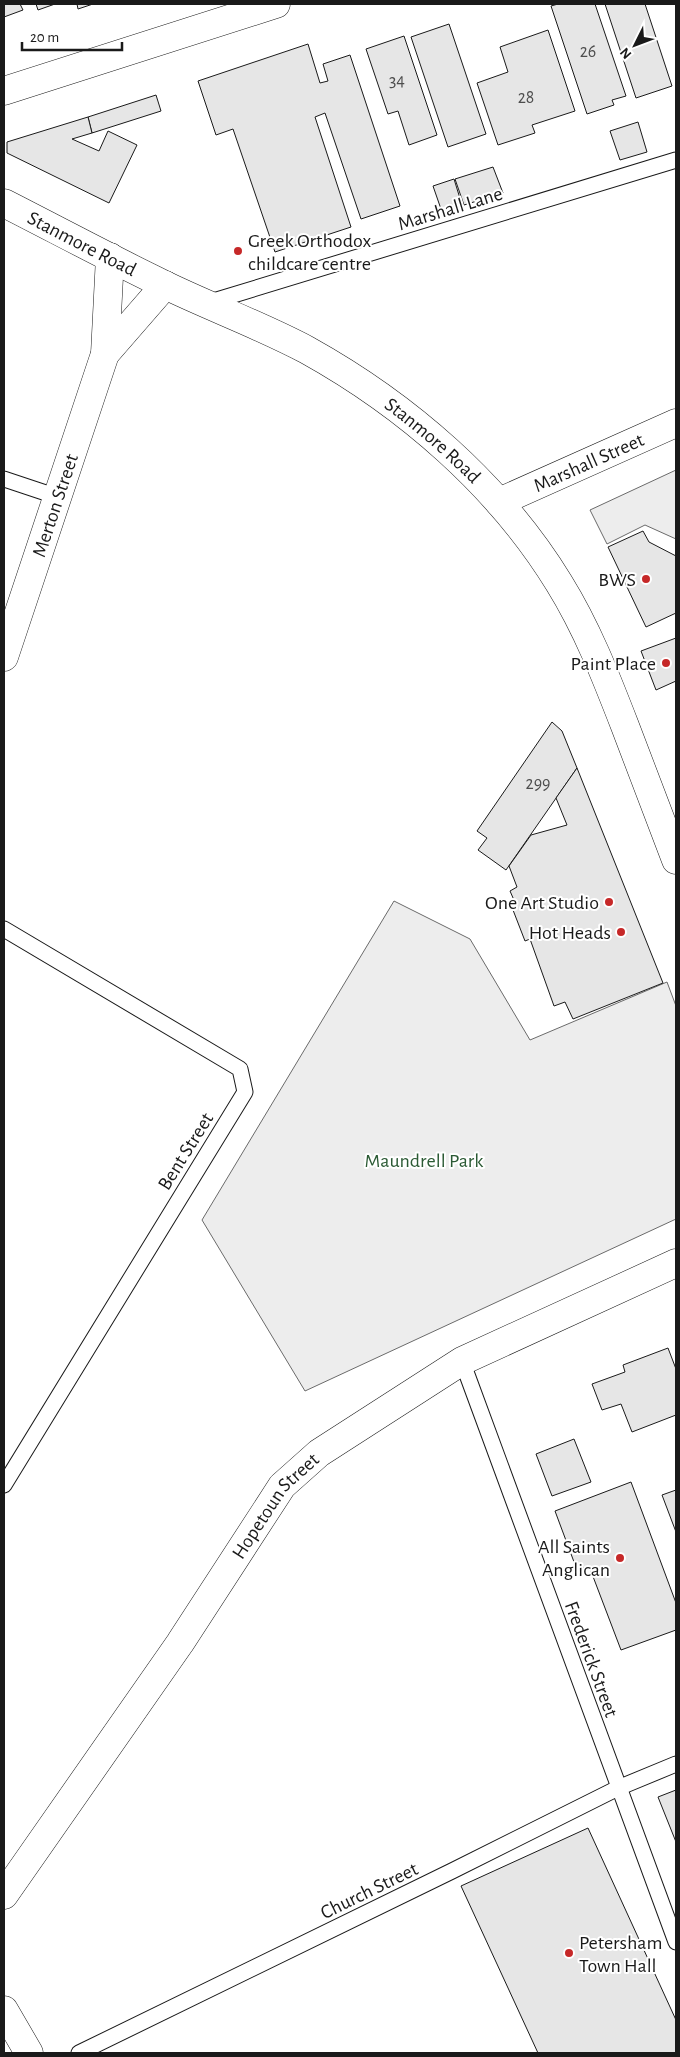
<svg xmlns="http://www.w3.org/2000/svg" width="680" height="2057" font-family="'Alegreya Sans',sans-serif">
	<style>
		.built { fill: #ededed; stroke: #6a6a6a }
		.building { fill: #e6e6e6; stroke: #1a1a1a }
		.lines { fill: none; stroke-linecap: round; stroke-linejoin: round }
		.lane-casing { stroke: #1a1a1a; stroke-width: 17 }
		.street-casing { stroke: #1a1a1a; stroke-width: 29 }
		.highway-casing { stroke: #1a1a1a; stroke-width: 29 }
		.lane { stroke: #fff; stroke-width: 15 }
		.street { stroke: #fff; stroke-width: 28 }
		.highway { stroke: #fff; stroke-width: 28 }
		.poi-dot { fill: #c62828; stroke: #fff; stroke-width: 2 }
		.labels { text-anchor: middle; stroke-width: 4; stroke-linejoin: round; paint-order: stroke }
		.number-label { font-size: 18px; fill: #4d4d4d }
		.street-label { font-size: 20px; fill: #1a1a1a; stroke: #fff }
		.poi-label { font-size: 20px; fill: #1a1a1a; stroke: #fff; text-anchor: end }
		.park-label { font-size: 20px; fill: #2b5a34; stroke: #fff }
	</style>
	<rect width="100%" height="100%" fill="#fff"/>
	<g class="built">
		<path d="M 676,470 L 676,539 L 645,525 L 607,544 L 590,510 Z"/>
		<path d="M 394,901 L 470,939 L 530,1040 L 667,982 L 676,1006 L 676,1219 L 305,1391 L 202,1220 Z"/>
	</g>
	<g class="building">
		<path d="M 4,4 L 20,4 L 23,10 L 4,17 Z"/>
		<path d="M 36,4 L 55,4 L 38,10 Z"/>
		<path d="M 77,4 L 93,4 L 78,9 Z"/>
		<path d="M 558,4 L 595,4 L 626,96 L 612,100 L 614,105 L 587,114 L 551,6 Z"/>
		<path d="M 605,4 L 645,4 L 672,86 L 636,98 Z"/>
		<path d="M 449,24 L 486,134 L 448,147 L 411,37 Z"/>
		<path d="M 548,30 L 575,111 L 532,125 L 535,133 L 498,145 L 477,83 L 508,72 L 500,47 Z"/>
		<path d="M 404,36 L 437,135 L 409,145 L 398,111 L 388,114 L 366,49 Z"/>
		<path d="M 308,44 L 320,83 L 328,81 L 323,64 L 350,55 L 400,206 L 361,219 L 325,113 L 315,117 L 351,227 L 275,252 L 233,129 L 216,135 L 198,81 Z"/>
		<path d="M 156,95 L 161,111 L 92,133 L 88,117 Z"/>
		<path d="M 88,117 L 92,133 L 72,139 L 99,151 L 108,131 L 137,145 L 109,203 L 7,153 L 7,142 Z"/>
		<path d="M 638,122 L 647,152 L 620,160 L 610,131 Z"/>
		<path d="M 493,167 L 503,193 L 464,205 L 455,179 Z"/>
		<path d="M 454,179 L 462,205 L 442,212 L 433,186 Z"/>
		<path d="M 643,531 L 649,542 L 676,556 L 676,613 L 646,627 L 608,547 Z"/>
		<path d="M 676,638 L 676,681 L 656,690 L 641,651 Z"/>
		<path d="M 552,722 L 562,731 L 577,768 L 506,870 L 478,850 L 487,838 L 477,831 Z"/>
		<path d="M 577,768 L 663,983 L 573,1019 L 565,1002 L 554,1006 L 530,939 L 525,941 L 513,910 L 517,907 L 510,891 L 517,887 L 509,866 L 531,835 L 567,825 L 556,798 Z"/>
		<path d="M 668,1348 L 676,1369 L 676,1415 L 632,1432 L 621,1404 L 602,1410 L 592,1384 L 625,1372 L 623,1365 Z"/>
		<path d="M 574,1439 L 591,1482 L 552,1496 L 536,1454 Z"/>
		<path d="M 631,1482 L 676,1603 L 676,1630 L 621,1650 L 589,1566 L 577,1570 L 555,1511 Z"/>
		<path d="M 676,1490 L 676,1532 L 662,1495 Z"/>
		<path d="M 676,1790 L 676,1842 L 658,1797 Z"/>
		<path d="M 588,1828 L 676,2020 L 676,2053 L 538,2053 L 461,1886 Z"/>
	</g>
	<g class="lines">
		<g class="lane-casing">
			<g id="lane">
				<path d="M 207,303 L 676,160"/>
				<path d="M 4,479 L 58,497"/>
				<path d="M 4,929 L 240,1069 L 245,1092 L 4,1485"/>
				<path d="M 462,1361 L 676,1942"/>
				<path d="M 79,2053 L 452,1871 L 618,1788 L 676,1764"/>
			</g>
		</g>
		<g class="street-casing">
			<g id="street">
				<path d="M 4,91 L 276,4"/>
				<path d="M 105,354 L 165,285"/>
				<path id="s1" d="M 499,502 L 676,423"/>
				<path id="s2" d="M 4,657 L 105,354 L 110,257"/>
				<path id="s3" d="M 4,1895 L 180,1643 L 282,1486 L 319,1453 L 462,1361 L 676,1263"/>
				<path d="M 4,2010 L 29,2053"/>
			</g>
		</g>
		<g class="highway-casing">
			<g id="highway">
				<path id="s4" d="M 4,203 C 57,230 109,258 163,284 C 210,307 260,325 307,350 C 406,405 499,485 559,583 C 587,628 606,677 625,726 C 642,771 659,816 676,860"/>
			</g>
		</g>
		<use href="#lane" class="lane"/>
		<use href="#street" class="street"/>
		<use href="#highway" class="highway"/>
	</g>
	<g class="poi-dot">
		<circle cx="238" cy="251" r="5"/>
		<circle cx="646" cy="579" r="5"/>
		<circle cx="666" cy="663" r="5"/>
		<circle cx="609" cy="902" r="5"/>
		<circle cx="621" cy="932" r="5"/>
		<circle cx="620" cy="1558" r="5"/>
		<circle cx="569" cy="1953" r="5"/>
	</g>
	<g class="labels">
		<g class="number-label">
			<text x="588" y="57">26</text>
			<text x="397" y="86">34</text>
			<text x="526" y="103">28</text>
			<text x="538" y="789">299</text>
		</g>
		<g class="street-label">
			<text transform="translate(450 208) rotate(-17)" y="7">Marshall Lane</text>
			<text dy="7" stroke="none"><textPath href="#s4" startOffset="88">Stanmore Road</textPath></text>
			<text dy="7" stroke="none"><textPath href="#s4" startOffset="492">Stanmore Road</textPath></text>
			<text dy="7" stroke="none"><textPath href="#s1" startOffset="98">Marshall Street</textPath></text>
			<text dy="7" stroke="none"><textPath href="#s2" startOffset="160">Merton Street</textPath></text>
			<text transform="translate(185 1151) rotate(-58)" y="7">Bent Street</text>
			<text dy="7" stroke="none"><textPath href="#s3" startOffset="475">Hopetoun Street</textPath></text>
			<text transform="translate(592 1659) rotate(70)" y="7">Frederick Street</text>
			<text transform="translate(369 1890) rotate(-26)" y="7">Church Street</text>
		</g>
		<g class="poi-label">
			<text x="248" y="247" text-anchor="start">Greek Orthodox<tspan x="248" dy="23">childcare centre</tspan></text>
			<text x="636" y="586">BWS</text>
			<text x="656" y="670">Paint Place</text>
			<text x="599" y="909">One Art Studio</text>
			<text x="611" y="939">Hot Heads</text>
			<text x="610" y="1553">All Saints<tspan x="610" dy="23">Anglican</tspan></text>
			<text x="579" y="1949" text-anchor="start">Petersham<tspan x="579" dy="23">Town Hall</tspan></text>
		</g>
		<g class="park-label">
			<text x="424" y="1167">Maundrell Park</text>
		</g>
	</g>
	<rect width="680" height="2057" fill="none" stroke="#1a1a1a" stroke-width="10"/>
	<g transform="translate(635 45) rotate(228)" stroke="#ffffff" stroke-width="4" paint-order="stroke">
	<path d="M0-4L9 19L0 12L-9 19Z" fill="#1a1a1a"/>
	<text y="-8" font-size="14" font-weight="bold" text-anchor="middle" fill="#1a1a1a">N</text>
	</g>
	<path d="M22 42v8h100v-8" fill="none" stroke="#1a1a1a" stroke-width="2.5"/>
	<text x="30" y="42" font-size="15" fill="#1a1a1a" stroke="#ffffff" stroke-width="4" paint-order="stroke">20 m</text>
</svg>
